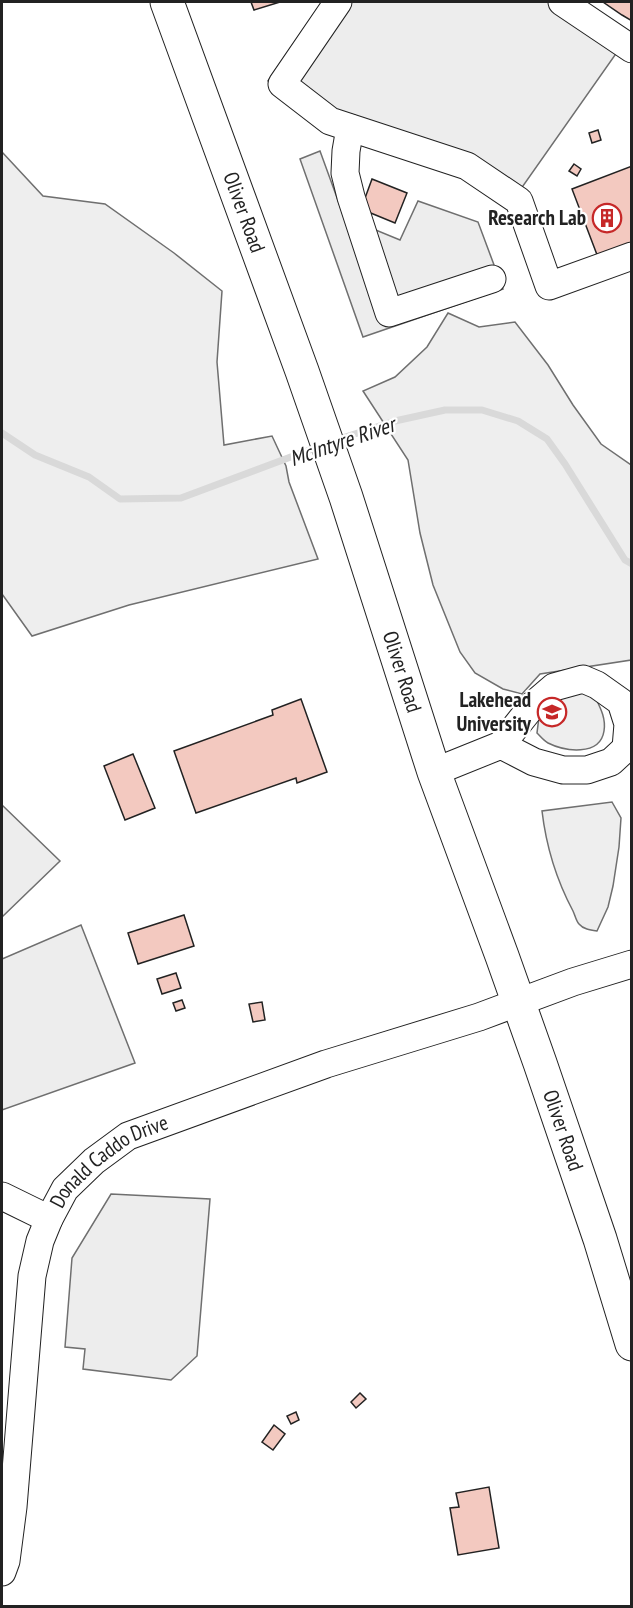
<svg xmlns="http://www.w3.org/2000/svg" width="633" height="1608" font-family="'PT Sans Narrow',sans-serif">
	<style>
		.green { fill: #eee; stroke: #6f6f6f; stroke-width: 1.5 }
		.parking { fill: #ededed; stroke: #6f6f6f; stroke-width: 1.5 }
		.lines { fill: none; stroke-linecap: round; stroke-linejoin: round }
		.stream { stroke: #d9d9d9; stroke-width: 7 }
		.building { fill: #f3c9c0; stroke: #222; stroke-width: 1.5 }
		.minor-casing { stroke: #222; stroke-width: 29 }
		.major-casing { stroke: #222; stroke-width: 35 }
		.minor { stroke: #fff; stroke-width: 27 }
		.major { stroke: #fff; stroke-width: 33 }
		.labels { text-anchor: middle; stroke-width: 4.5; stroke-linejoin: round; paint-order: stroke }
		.street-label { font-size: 21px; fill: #222; stroke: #fff }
		.poi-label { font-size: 21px; font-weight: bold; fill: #222; stroke: #fff; text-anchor: end }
		.water-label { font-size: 22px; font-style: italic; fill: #222; stroke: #fff }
	</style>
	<rect width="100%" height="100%" fill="#fff"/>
	<g class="green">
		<path d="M 2,152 L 43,196 L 105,204 L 174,253 L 222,291 L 217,362 L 224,445 L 272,436 L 286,466 L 289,482 L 318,559 L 129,605 L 32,636 L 2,594 Z"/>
		<path d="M 448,313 L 479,327 L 515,322 L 548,365 L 573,405 L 601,444 L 631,465 L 631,660 L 540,674 L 522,694 L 503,689 L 475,673 L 460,652 L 433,585 L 420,533 L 408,460 L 363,391 L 395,377 L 427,347 Z"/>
		<path d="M 582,692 L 596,699 C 601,709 606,719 604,731 C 600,757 564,751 548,743 C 544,741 541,737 537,733 L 539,717 L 560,699 Z"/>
		<path d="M 612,802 L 621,818 L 619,847 L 613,886 L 608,907 L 597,931 C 590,930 583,929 579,924 C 576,921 575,915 573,911 C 557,881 546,845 542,811 Z"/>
	</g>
	<g class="parking">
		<path d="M 322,2 L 552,2 L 620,48 L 511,203 L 469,176 L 313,124 L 268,81 Z"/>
		<path d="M 320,151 L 344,217 L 400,240 L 418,201 L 478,222 L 503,289 L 363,337 L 300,159 Z"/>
		<path d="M 2,805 L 60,861 L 2,917 Z"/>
		<path d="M 81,925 L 135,1063 L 2,1110 L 2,959 Z"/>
		<path d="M 111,1194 L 210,1199 L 197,1356 L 171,1380 L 83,1369 L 85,1349 L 65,1347 L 72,1258 Z"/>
	</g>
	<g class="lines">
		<g class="stream">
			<path d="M 2,433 L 35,455 L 89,477 L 120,499 L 181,498 L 320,446"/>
			<path d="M 336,440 L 395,421 L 445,410 L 482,410 L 518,421 L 547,439 L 565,464 L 625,560 L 632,564"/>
		</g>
	</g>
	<g class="building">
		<path d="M 251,2 L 280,2 L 254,10 Z"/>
		<path d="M 603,2 L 632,2 L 632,21 L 622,15 Z"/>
		<path d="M 598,130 L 601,140 L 592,143 L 589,133 Z"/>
		<path d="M 574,164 L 581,169 L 577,176 L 569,171 Z"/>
		<path d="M 632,166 L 632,247 L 599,260 L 572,189 Z"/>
		<path d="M 372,179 L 407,193 L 395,223 L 361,209 Z"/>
		<path d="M 301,699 L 327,772 L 297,783 L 296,778 L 196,813 L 174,751 L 273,715 L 272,710 Z"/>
		<path d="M 133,754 L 155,808 L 125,820 L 104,766 Z"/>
		<path d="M 184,915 L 194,946 L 138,964 L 128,933 Z"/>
		<path d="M 176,973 L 181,988 L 162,994 L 157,979 Z"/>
		<path d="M 182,1000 L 185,1008 L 176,1011 L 173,1003 Z"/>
		<path d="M 262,1002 L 265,1020 L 253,1022 L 249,1004 Z"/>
		<path d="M 360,1393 L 366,1399 L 356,1408 L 351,1402 Z"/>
		<path d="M 296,1412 L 299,1420 L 291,1424 L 287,1416 Z"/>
		<path d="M 274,1425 L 285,1434 L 273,1450 L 262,1442 Z"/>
		<path d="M 489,1487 L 499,1548 L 458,1555 L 450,1508 L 459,1507 L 456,1493 Z"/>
	</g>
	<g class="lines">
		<g class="minor-casing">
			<g id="minor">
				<path d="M 338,2 L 282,84 L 330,121 L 467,166 L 519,201 L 549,286 L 632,256"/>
				<path d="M 562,2 L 632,49"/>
				<path d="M 350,128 L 346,151 L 345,173 L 351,197 L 389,313 L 492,279"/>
				<path d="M 434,772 L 501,745 L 534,762 L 563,770 L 587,770 L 611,762 L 626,748 L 628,724 L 621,702 L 597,685 L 583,679 L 554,687 L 533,705 L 501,745"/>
				<path d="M 2,1196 L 49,1219"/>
				<path id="s1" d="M 2,1572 L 6,1561 L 13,1507 L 32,1276 L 40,1241 L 49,1219 L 65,1189 L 94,1161 L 128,1136 L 326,1064 L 479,1017 L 573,982 L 632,964"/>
			</g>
		</g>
		<g class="major-casing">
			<g id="major">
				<path id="s2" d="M 167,2 L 302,371 L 346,497 L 434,772 L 502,956 L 540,1063 L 600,1239 L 632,1344"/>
			</g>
		</g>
		<use href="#minor" class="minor"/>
		<use href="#major" class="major"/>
	</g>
	<defs>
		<g id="building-ring" transform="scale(1.5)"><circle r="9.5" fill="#fff" stroke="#c62828" stroke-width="1.5"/><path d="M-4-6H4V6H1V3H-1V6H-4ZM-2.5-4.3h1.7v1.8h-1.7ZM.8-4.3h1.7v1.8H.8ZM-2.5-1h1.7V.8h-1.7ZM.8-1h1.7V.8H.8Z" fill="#c62828"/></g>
		<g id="university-ring" transform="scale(1.5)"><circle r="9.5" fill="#fff" stroke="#c62828" stroke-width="1.5"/><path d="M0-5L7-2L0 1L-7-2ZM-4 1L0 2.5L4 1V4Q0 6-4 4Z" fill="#c62828"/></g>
	</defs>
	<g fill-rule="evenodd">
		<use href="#building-ring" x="607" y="218"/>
		<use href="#university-ring" x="552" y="712"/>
	</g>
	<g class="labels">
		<g class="street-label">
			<text dy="7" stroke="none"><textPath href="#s2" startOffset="224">Oliver Road</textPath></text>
			<text dy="7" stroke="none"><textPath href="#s2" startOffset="710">Oliver Road</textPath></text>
			<text dy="7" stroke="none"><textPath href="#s2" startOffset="1196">Oliver Road</textPath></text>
			<text dy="7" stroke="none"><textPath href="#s1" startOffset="444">Donald Caddo Drive</textPath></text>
		</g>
		<g class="poi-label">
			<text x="586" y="225">Research Lab</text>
			<text x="531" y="707">Lakehead<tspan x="531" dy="24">University</tspan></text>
		</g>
		<g class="water-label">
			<text transform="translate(342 441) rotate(-19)" y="8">McIntyre River</text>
		</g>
	</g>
	<rect width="633" height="1608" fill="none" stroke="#222222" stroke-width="6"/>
</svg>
